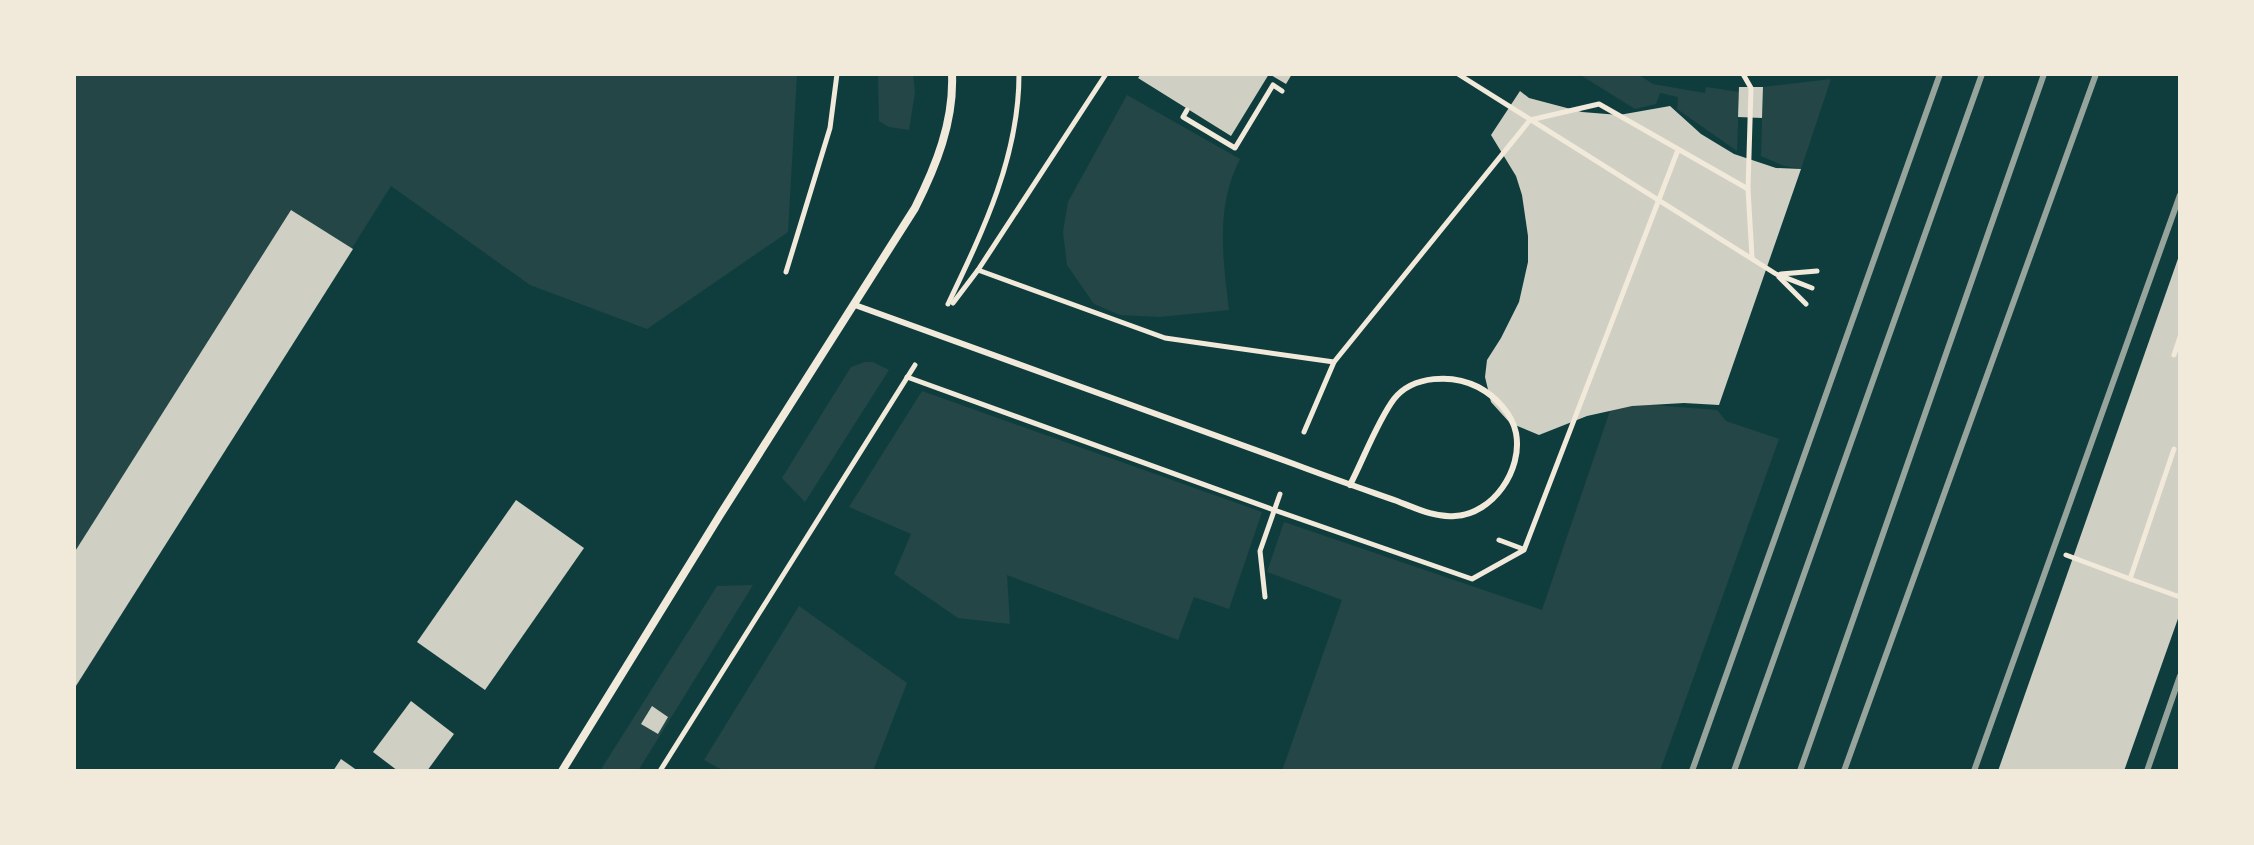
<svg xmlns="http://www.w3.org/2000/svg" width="2254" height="845" font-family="Helvetica,sans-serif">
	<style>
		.green { fill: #244646 }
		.building { fill: #cfcfc3 }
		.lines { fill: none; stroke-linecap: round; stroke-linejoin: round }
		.path { stroke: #f1e9da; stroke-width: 5 }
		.service { stroke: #f1e9da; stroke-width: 6 }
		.minor { stroke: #f1e9da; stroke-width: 8 }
		.rail { stroke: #97a49c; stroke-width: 6 }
	</style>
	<rect width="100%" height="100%" fill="#0f3d3e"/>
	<g class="green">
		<path d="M 74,74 L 797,74 L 788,232 L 647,329 L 530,285 L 391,186 L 74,690 Z"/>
		<path d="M 878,74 L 913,74 L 915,92 L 909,130 L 889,127 L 879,121 Z"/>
		<path d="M 1579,74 L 1637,74 L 1653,84 L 1705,93 L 1706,87 L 1739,92 L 1737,151 L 1677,109 L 1678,97 L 1660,93 L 1656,104 L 1635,109 Z"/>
		<path d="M 1831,79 L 1801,169 L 1784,166 L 1761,156 L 1763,87 Z"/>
		<path d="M 1127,95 L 1240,159 C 1215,207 1223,259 1229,310 L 1160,317 L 1120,315 L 1094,304 L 1067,265 L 1063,232 L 1068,202 Z"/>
		<path d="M 865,362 L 873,362 L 889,370 L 805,502 L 782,478 L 851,367 Z"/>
		<path d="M 922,391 L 1262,512 L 1229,609 L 1194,597 L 1178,640 L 1007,575 L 1010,624 L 958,618 L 894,574 L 911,534 L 849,507 Z"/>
		<path d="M 1613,402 L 1717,410 L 1726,421 L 1779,439 L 1660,771 L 1282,771 L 1342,600 L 1267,572 L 1284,522 L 1542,610 Z"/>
		<path d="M 753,585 L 638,771 L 600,771 L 717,586 Z"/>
		<path d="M 799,606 L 907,683 L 873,771 L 724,771 L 704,760 Z"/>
	</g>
	<g class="building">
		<path d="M 1141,74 L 1292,74 L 1286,84 L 1269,74 L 1231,136 L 1138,78 Z"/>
		<path d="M 1739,87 L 1763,87 L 1762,118 L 1738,117 Z"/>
		<path d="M 1520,91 L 1529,98 L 1582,112 L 1619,115 L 1670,106 L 1701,134 L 1734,154 L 1776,168 L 1801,169 L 1719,405 L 1684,403 L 1632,406 L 1587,416 L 1539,435 L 1510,423 L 1491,402 L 1485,377 L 1487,360 L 1501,338 L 1519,302 L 1528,262 L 1528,236 L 1522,195 L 1516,176 L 1491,135 Z"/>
		<path d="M 291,210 L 353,249 L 74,689 L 74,553 Z"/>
		<path d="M 2180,253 L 2180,613 L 2124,771 L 1998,771 Z"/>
		<path d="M 516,500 L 584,548 L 485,690 L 417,642 Z"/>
		<path d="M 411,701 L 454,734 L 427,771 L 398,771 L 373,752 Z"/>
		<path d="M 652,706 L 668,717 L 658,734 L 641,724 Z"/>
		<path d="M 341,759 L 358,771 L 333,771 Z"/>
	</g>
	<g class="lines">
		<g class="path">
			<path d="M 1458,74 L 1776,274 L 1812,288"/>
			<path d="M 1743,74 L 1751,88 L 1748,189 L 1752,257"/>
			<path d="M 1187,110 L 1183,117 L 1235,148 L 1273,85 L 1282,91"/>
			<path d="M 978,270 L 1165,338 L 1334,362"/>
			<path d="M 786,272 L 830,128 L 837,74"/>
			<path d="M 1781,274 L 1817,271"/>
			<path d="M 1779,277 L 1806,304"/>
			<path d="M 953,303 L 978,270 L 1106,74"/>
			<path d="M 948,304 C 983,231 1019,157 1019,74"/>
			<path d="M 2174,355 L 2180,337"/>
			<path d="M 907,377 L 1274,510 L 1472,579 L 1524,550 L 1678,150"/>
			<path d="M 1304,432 L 1334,362 L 1530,120 L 1599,104 L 1748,189"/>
			<path d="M 1499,540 L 1523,549"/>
			<path d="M 2066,555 L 2130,579 L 2174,449"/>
			<path d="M 2130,579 L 2180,597"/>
			<path d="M 1265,597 L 1260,551 L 1280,494"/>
			<path d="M 660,771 L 915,365"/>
		</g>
		<path class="service" d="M 855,305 C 1001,359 1148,410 1294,464 C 1328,477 1363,489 1397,501 C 1415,508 1435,518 1455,516 C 1493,514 1523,470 1516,433 C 1512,413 1495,396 1478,387 C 1453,374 1413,375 1394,399 C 1378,420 1363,460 1350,485"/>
		<path class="minor" d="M 562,771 L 720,515 L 915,208 C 936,166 954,122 952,74"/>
		<g class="rail">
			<path d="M 1692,771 L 1940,74"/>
			<path d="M 1734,771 L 1982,74"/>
			<path d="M 1800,771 L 2044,74"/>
			<path d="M 1844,771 L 2096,74"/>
			<path d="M 1974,771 L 2180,195"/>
			<path d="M 2147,771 L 2180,676"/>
		</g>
	</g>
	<rect width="2254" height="845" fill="none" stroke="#f1e9da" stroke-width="152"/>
</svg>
